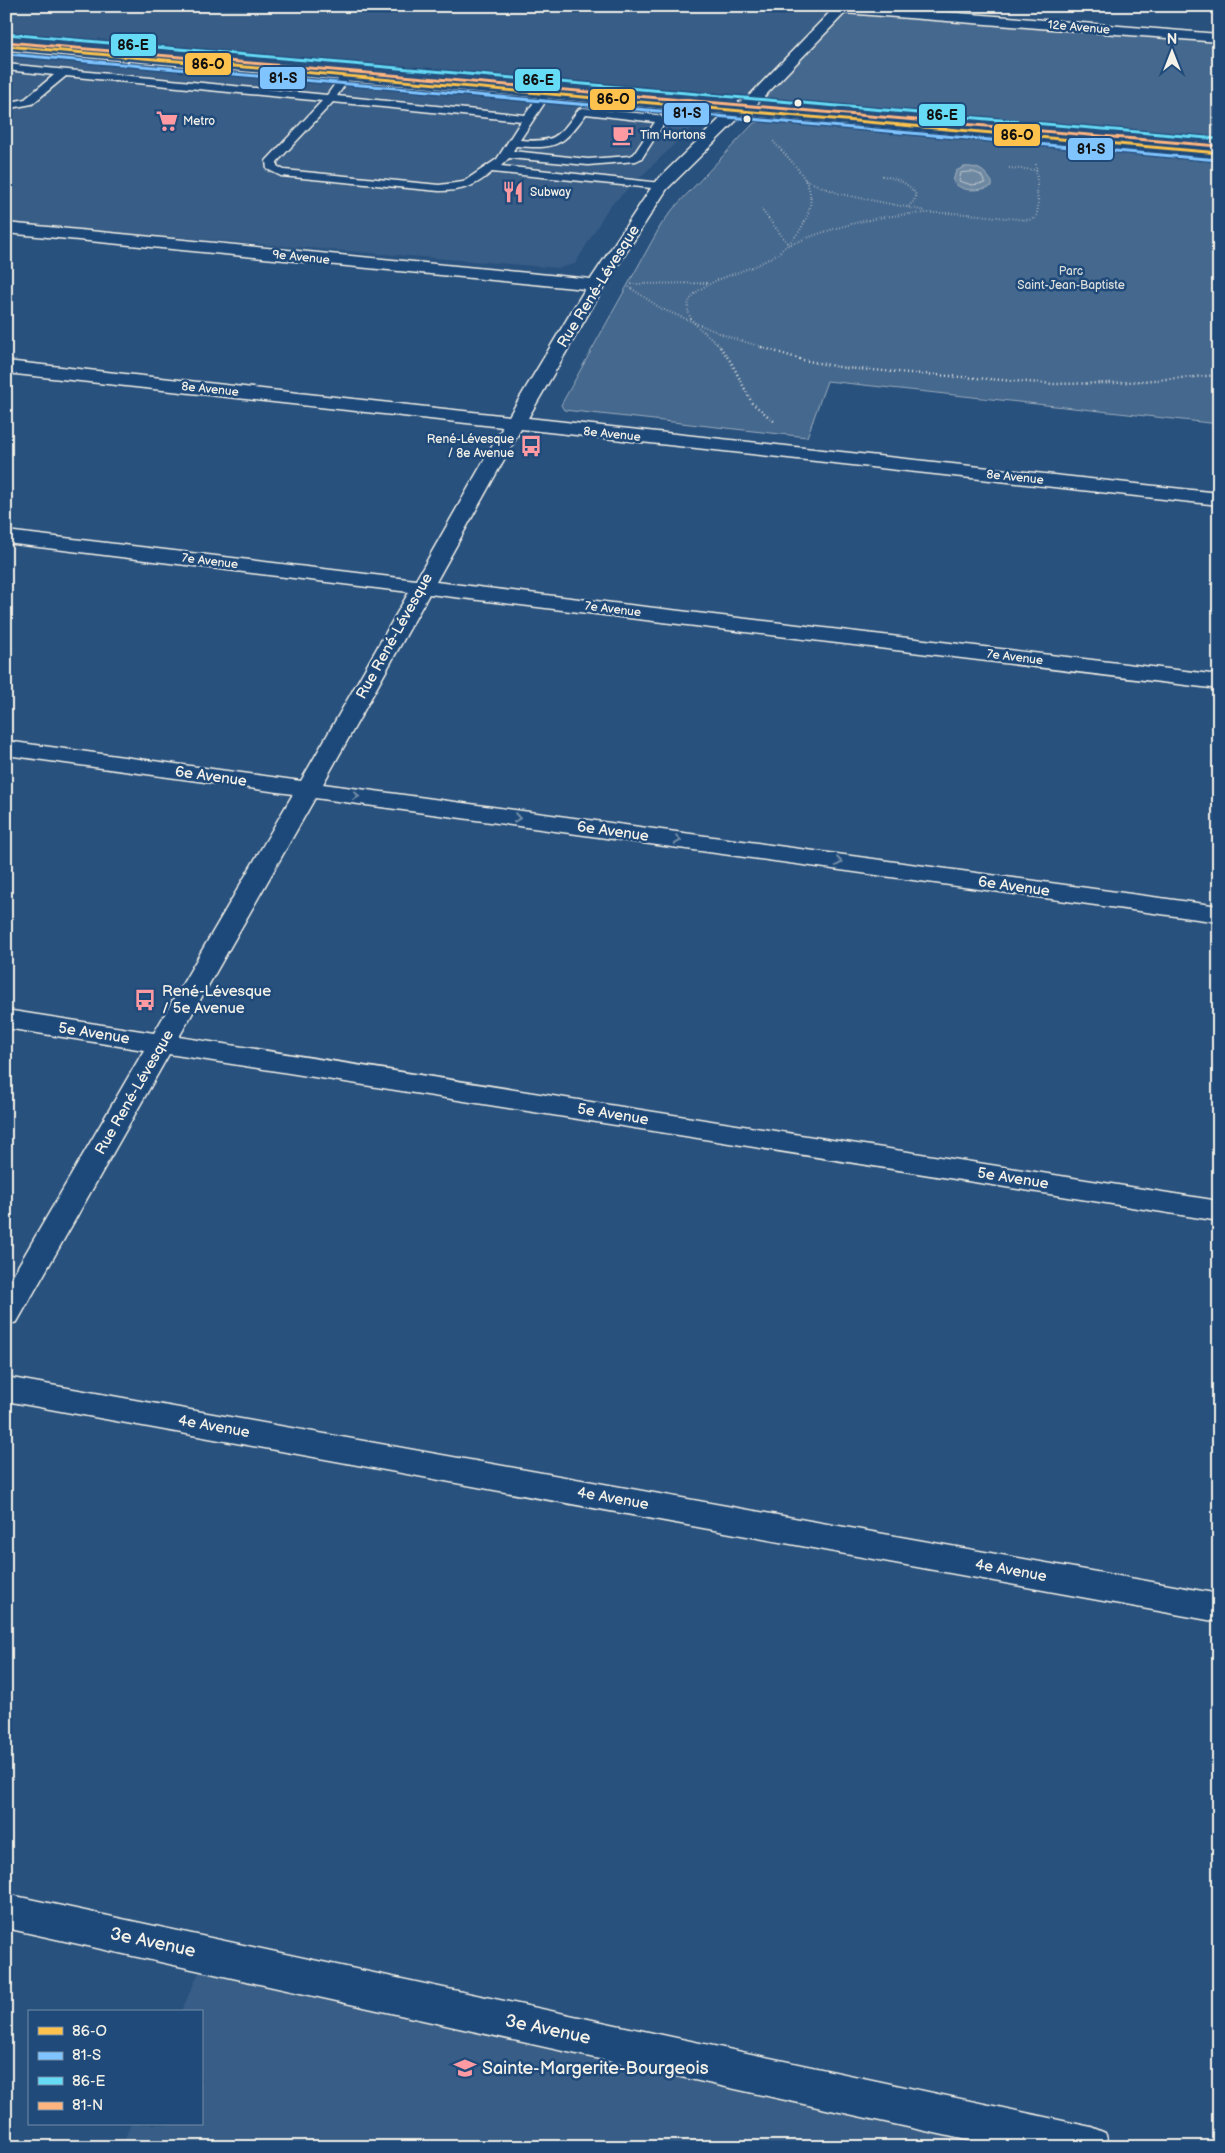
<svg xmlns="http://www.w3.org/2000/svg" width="1225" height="2153" font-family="'Balsamiq Sans',sans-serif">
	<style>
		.built { fill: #375d86 }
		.green { fill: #45688e; stroke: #9cacbb }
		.water { fill: #6e88a2; stroke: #a4b2be }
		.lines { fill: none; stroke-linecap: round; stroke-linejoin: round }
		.shore { stroke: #bec7cc; stroke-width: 1 }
		.service-casing { stroke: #f4f1e8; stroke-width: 3 }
		.minor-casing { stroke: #f4f1e8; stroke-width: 3 }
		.secondary-casing { stroke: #f4f1e8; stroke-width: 3 }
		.path-far1 { stroke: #f4f1e8; stroke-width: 2; stroke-dasharray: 0.5 2.5; stroke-linecap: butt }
		.path { stroke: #f4f1e8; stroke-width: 2.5; stroke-dasharray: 1 3; stroke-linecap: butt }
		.service { fill: #1f4a7a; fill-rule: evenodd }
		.minor { fill: #1f4a7a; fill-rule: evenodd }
		.secondary { fill: #1f4a7a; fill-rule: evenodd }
		.bus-1-casing { stroke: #1f4a7a; stroke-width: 5.5 }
		.bus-2-casing { stroke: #1f4a7a; stroke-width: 5.5 }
		.bus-3-casing { stroke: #1f4a7a; stroke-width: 5.5 }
		.bus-4-casing { stroke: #1f4a7a; stroke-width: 5.5 }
		.bus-1 { stroke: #fcc24d; stroke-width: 3 }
		.bus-2 { stroke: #80c4ff; stroke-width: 3 }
		.bus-3 { stroke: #66dbf5; stroke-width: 3 }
		.bus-4 { stroke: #ffb580; stroke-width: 3 }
		.oneway { stroke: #748da6 }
		.bus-dot { fill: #f4f1e8; stroke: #1f4a7a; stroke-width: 2 }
		.labels { text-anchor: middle; stroke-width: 5; stroke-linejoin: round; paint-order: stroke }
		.far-street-label { font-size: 12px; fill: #f4f1e8; stroke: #1f4a7a }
		.far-poi-label { font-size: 12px; fill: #f4f1e8; stroke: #1f4a7a; text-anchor: start }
		.far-park-label { font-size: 12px; fill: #dadcda; stroke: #1f4a7a }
		.street-label { font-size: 15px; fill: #f4f1e8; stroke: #1f4a7a }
		.poi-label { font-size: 15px; fill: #f4f1e8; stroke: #1f4a7a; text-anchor: start }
		.near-street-label { font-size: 18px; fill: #f4f1e8; stroke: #1f4a7a }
		.near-poi-label { font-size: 18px; fill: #f4f1e8; stroke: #1f4a7a; text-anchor: start }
		.line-badge { stroke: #1f4a7a; stroke-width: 2 }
		.pale-badge-label { font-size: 14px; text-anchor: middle; font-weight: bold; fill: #111 }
	</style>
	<rect width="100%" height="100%" fill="#28517e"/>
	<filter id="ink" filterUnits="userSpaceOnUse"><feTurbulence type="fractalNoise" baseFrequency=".02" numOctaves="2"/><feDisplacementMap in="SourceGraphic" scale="10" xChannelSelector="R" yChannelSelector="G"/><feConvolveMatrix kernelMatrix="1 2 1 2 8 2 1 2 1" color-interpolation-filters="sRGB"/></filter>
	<g filter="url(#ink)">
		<g class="built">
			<path d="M 6,6 L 820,6 L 844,8 L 754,99 L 6,34 Z"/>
			<path d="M 6,46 L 346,76 L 691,115 L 700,120 L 609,207 L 575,264 L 559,268 L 6,224 Z"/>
			<path d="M 207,1954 L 1091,2147 L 121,2147 L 131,2124 L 201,2124 L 201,2012 L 181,2012 Z"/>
		</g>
		<g class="green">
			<path d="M 844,8 L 1219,38 L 1219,139 L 754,99 Z"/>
			<path d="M 764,121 L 1219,162 L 1219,424 L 827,381 L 807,437 L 564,410 L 561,405 L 661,225 L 673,209 L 754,123 Z"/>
		</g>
		<path class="water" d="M 964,167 C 978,166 984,170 992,182 L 992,186 C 980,191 961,193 953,181 L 956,171 Z"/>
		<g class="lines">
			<path class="shore" d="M 973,172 L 981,175 L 985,183 L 972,185 L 959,181 L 961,173 Z"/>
			<g class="service-casing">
				<path id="service" d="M 6,64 L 327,95 L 342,74 L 346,73 L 351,76 L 337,96 L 525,115 L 550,79 L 554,78 L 559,81 L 520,140 C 556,143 558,137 579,109 L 583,108 L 657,115 L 661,116 L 665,122 L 642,158 L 636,161 L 588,165 L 509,158 L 501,166 L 661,183 L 667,186 L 661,189 L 492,172 C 475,187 461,191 439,191 L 281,176 L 267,169 L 266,161 L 322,101 L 66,76 L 32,104 L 6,109 L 6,103 L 25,99 L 54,75 L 6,70 ZM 333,102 L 521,121 L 497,159 L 463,182 L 439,185 L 284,170 L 277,166 L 277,162 ZM 586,114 L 655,122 L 634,154 L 630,156 L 588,159 L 513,151 L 516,146 C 556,149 562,147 586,114 Z"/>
			</g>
			<g class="minor-casing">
				<g id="minor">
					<path d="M 871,6 L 1219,34 L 1219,42 L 845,13 L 759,102 L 744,113 L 667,189 L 605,285 L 528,418 L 1219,493 L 1219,505 L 521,429 L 436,582 L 1219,675 L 1219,689 L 429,594 L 323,784 L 1219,906 L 1219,922 L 315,798 L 179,1037 L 1219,1201 L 1219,1221 L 169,1054 L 17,1322 L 6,1325 L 6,1287 L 144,1050 L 6,1028 L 6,1010 L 154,1033 L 293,794 L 6,755 L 6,741 L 301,781 L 409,592 L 6,543 L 6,531 L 416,580 L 503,427 L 6,373 L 6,361 L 509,416 L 585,289 L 6,233 L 6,223 L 591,279 L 655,182 L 732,107 L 749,96 L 830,12 L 821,10 L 819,6 Z"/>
					<path d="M 6,1377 L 1219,1594 L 1219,1622 L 6,1401 Z"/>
					<path d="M 6,1894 L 1091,2127 L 1105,2133 L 1111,2147 L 998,2147 L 6,1928 Z"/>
				</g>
			</g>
			<g class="secondary-casing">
				<path id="secondary" d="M 6,42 L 1219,148 L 1219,158 L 6,50 Z"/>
			</g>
			<g class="path-far1">
				<path d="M 1009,168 L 1036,170"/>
				<path d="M 882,176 C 896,178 908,182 916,195 L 914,201 L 907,208"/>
				<path d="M 805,180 L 840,194 L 926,211"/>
				<path d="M 761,209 L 789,245 C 838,225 888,212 941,213 C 971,213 1000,218 1029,220 L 1036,218 L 1038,208 L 1036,164"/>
				<path d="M 631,284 L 707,283"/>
				<path d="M 629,287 L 662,309 L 729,337 L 765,348"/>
				<path d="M 721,348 C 712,335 688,326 688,308 C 688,283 744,273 763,262 C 780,253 795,241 804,223 C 810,212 813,199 808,186 C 801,169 785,155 773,141"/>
			</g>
			<g class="path">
				<path d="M 720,347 L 731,362 L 752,403 L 775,422"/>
				<path d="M 761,347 L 803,360 L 845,368 L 1054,384 L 1115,383 L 1219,375"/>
			</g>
			<use href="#service" class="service"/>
			<use href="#minor" class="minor"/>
			<use href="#secondary" class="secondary"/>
			<g class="bus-1-casing">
				<path id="bus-1" d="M 6,46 L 1219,153"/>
			</g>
			<g class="bus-2-casing">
				<path id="bus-2" d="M 6,54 L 1218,160"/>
			</g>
			<g class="bus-3-casing">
				<path id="bus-3" d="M 6,34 L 1219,139"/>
			</g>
			<g class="bus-4-casing">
				<path id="bus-4" d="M 6,42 L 1218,146"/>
			</g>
			<use href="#bus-1" class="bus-1"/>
			<use href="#bus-2" class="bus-2"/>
			<use href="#bus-3" class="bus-3"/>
			<use href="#bus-4" class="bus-4"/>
		</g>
		<defs><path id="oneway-chevron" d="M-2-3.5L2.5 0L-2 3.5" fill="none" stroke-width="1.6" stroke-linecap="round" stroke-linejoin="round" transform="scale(1.25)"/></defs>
		<g class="oneway">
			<use href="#oneway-chevron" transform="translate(356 796) rotate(8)"/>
			<use href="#oneway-chevron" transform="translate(517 818) rotate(8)"/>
			<use href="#oneway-chevron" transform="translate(678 840) rotate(8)"/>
			<use href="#oneway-chevron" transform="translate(839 862) rotate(8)"/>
		</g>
	</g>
	<defs>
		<g id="supermarket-bare" transform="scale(1.725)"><path d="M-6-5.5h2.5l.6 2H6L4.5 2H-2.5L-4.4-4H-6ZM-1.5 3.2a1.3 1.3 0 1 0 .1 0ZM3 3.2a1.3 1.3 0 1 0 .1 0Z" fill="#ff9aa2" stroke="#1f4a7a" stroke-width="2.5" paint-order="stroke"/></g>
		<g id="cafe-bare" transform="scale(1.725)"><path d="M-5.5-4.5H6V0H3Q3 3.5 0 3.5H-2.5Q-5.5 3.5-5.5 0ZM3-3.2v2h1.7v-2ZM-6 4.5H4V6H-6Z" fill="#ff9aa2" stroke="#1f4a7a" stroke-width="2.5" paint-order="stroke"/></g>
		<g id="restaurant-bare" transform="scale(1.725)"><path d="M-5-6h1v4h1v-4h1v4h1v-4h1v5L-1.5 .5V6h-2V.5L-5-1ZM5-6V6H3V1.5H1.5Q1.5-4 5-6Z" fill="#ff9aa2" stroke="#1f4a7a" stroke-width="2.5" paint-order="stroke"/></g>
		<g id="bus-bare" transform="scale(1.725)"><path d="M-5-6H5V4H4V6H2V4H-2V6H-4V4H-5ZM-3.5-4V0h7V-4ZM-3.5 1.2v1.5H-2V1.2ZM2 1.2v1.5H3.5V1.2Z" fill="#ff9aa2" stroke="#1f4a7a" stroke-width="2.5" paint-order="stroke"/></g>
		<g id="school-bare" transform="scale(1.725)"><path d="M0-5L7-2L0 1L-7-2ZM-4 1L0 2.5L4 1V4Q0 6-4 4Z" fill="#ff9aa2" stroke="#1f4a7a" stroke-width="2.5" paint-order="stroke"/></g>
	</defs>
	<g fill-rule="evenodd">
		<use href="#supermarket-bare" x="167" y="121"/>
		<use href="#cafe-bare" x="623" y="135"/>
		<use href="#restaurant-bare" x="513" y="192"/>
		<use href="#bus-bare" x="531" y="446"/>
		<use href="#bus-bare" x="145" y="1000"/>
		<use href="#school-bare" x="465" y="2068"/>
	</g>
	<g class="bus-dot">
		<circle cx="798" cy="103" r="4.5"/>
		<circle cx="747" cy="119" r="4.5"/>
	</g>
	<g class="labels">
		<g class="far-street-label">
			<text transform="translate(1079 27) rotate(5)" y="4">12e Avenue</text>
			<text transform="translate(301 257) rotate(6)" y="4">9e Avenue</text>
			<text transform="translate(210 389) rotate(6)" y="4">8e Avenue</text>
			<text transform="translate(612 434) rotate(6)" y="4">8e Avenue</text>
			<text transform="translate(1015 477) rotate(6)" y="4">8e Avenue</text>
			<text transform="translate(210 561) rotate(7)" y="4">7e Avenue</text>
			<text transform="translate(613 609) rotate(7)" y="4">7e Avenue</text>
			<text transform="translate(1015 657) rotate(7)" y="4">7e Avenue</text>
		</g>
		<g class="far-poi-label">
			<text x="183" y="125">Metro</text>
			<text x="640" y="139">Tim Hortons</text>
			<text x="530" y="196">Subway</text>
			<text x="514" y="443" text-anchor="end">René-Lévesque<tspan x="514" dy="14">/ 8e Avenue</tspan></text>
		</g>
		<g class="far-park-label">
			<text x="1071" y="275">Parc<tspan x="1071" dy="14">Saint-Jean-Baptiste</tspan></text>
		</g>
		<g class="street-label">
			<text transform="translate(598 286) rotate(-58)" y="5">Rue René-Lévesque</text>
			<text transform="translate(394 636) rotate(-61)" y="5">Rue René-Lévesque</text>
			<text transform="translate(211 776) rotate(8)" y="5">6e Avenue</text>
			<text transform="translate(613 831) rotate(8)" y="5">6e Avenue</text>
			<text transform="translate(1014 886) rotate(8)" y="5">6e Avenue</text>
			<text transform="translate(94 1033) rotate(9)" y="5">5e Avenue</text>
			<text transform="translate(134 1092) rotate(-60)" y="5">Rue René-Lévesque</text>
			<text transform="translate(613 1114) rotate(9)" y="5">5e Avenue</text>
			<text transform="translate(1013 1178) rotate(9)" y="5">5e Avenue</text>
			<text transform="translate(214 1426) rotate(10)" y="5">4e Avenue</text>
			<text transform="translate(613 1498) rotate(10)" y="5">4e Avenue</text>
			<text transform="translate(1011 1570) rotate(10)" y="5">4e Avenue</text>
		</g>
		<g class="poi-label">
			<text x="162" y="996">René-Lévesque<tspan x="162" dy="17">/ 5e Avenue</tspan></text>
		</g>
		<g class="near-street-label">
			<text transform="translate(153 1942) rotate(12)" y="6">3e Avenue</text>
			<text transform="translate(548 2029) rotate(12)" y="6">3e Avenue</text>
		</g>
		<g class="near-poi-label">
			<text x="482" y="2074">Sainte-Margerite-Bourgeois</text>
		</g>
	</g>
	<g class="line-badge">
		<rect x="110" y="33" width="47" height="24" rx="5" fill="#66dbf5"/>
		<rect x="184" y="52" width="48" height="24" rx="5" fill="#fcc24d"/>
		<rect x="259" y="66" width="47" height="24" rx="5" fill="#80c4ff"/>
		<rect x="514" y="68" width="47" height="24" rx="5" fill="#66dbf5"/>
		<rect x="589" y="88" width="47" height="23" rx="5" fill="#fcc24d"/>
		<rect x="663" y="102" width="47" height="24" rx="5" fill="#80c4ff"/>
		<rect x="918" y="103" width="48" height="24" rx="5" fill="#66dbf5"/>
		<rect x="993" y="123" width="48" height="24" rx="5" fill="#fcc24d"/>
		<rect x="1067" y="137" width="47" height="24" rx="5" fill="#80c4ff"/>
	</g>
	<g class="pale-badge-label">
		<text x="133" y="50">86-E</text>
		<text x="208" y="69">86-O</text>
		<text x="283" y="83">81-S</text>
		<text x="538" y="85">86-E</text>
		<text x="613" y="104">86-O</text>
		<text x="687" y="118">81-S</text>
		<text x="942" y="120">86-E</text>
		<text x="1017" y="140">86-O</text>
		<text x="1091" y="154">81-S</text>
	</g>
	<rect width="1225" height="2153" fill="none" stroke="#1f4a7a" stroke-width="25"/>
	<rect x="12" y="12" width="1200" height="2128" fill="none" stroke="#f4f1e8" stroke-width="2" filter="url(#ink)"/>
	<rect x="28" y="2010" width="175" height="115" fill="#1f4a7a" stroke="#748da6"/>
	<rect x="38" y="2027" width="25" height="8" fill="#fcc24d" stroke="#748da6"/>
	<text x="72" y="2036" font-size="15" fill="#f4f1e8">86-O</text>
	<rect x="38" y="2052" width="25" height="8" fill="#80c4ff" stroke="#748da6"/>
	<text x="72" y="2060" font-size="15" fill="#f4f1e8">81-S</text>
	<rect x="38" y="2077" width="25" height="8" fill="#66dbf5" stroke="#748da6"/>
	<text x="72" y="2086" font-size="15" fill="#f4f1e8">86-E</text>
	<rect x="38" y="2102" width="25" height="8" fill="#ffb580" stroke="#748da6"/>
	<text x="72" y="2110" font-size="15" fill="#f4f1e8">81-N</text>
	<g transform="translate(1172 52)" stroke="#1f4a7a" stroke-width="4" paint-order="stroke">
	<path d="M0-4L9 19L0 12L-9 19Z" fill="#f4f1e8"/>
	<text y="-8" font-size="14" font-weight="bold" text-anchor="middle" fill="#f4f1e8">N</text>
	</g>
</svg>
